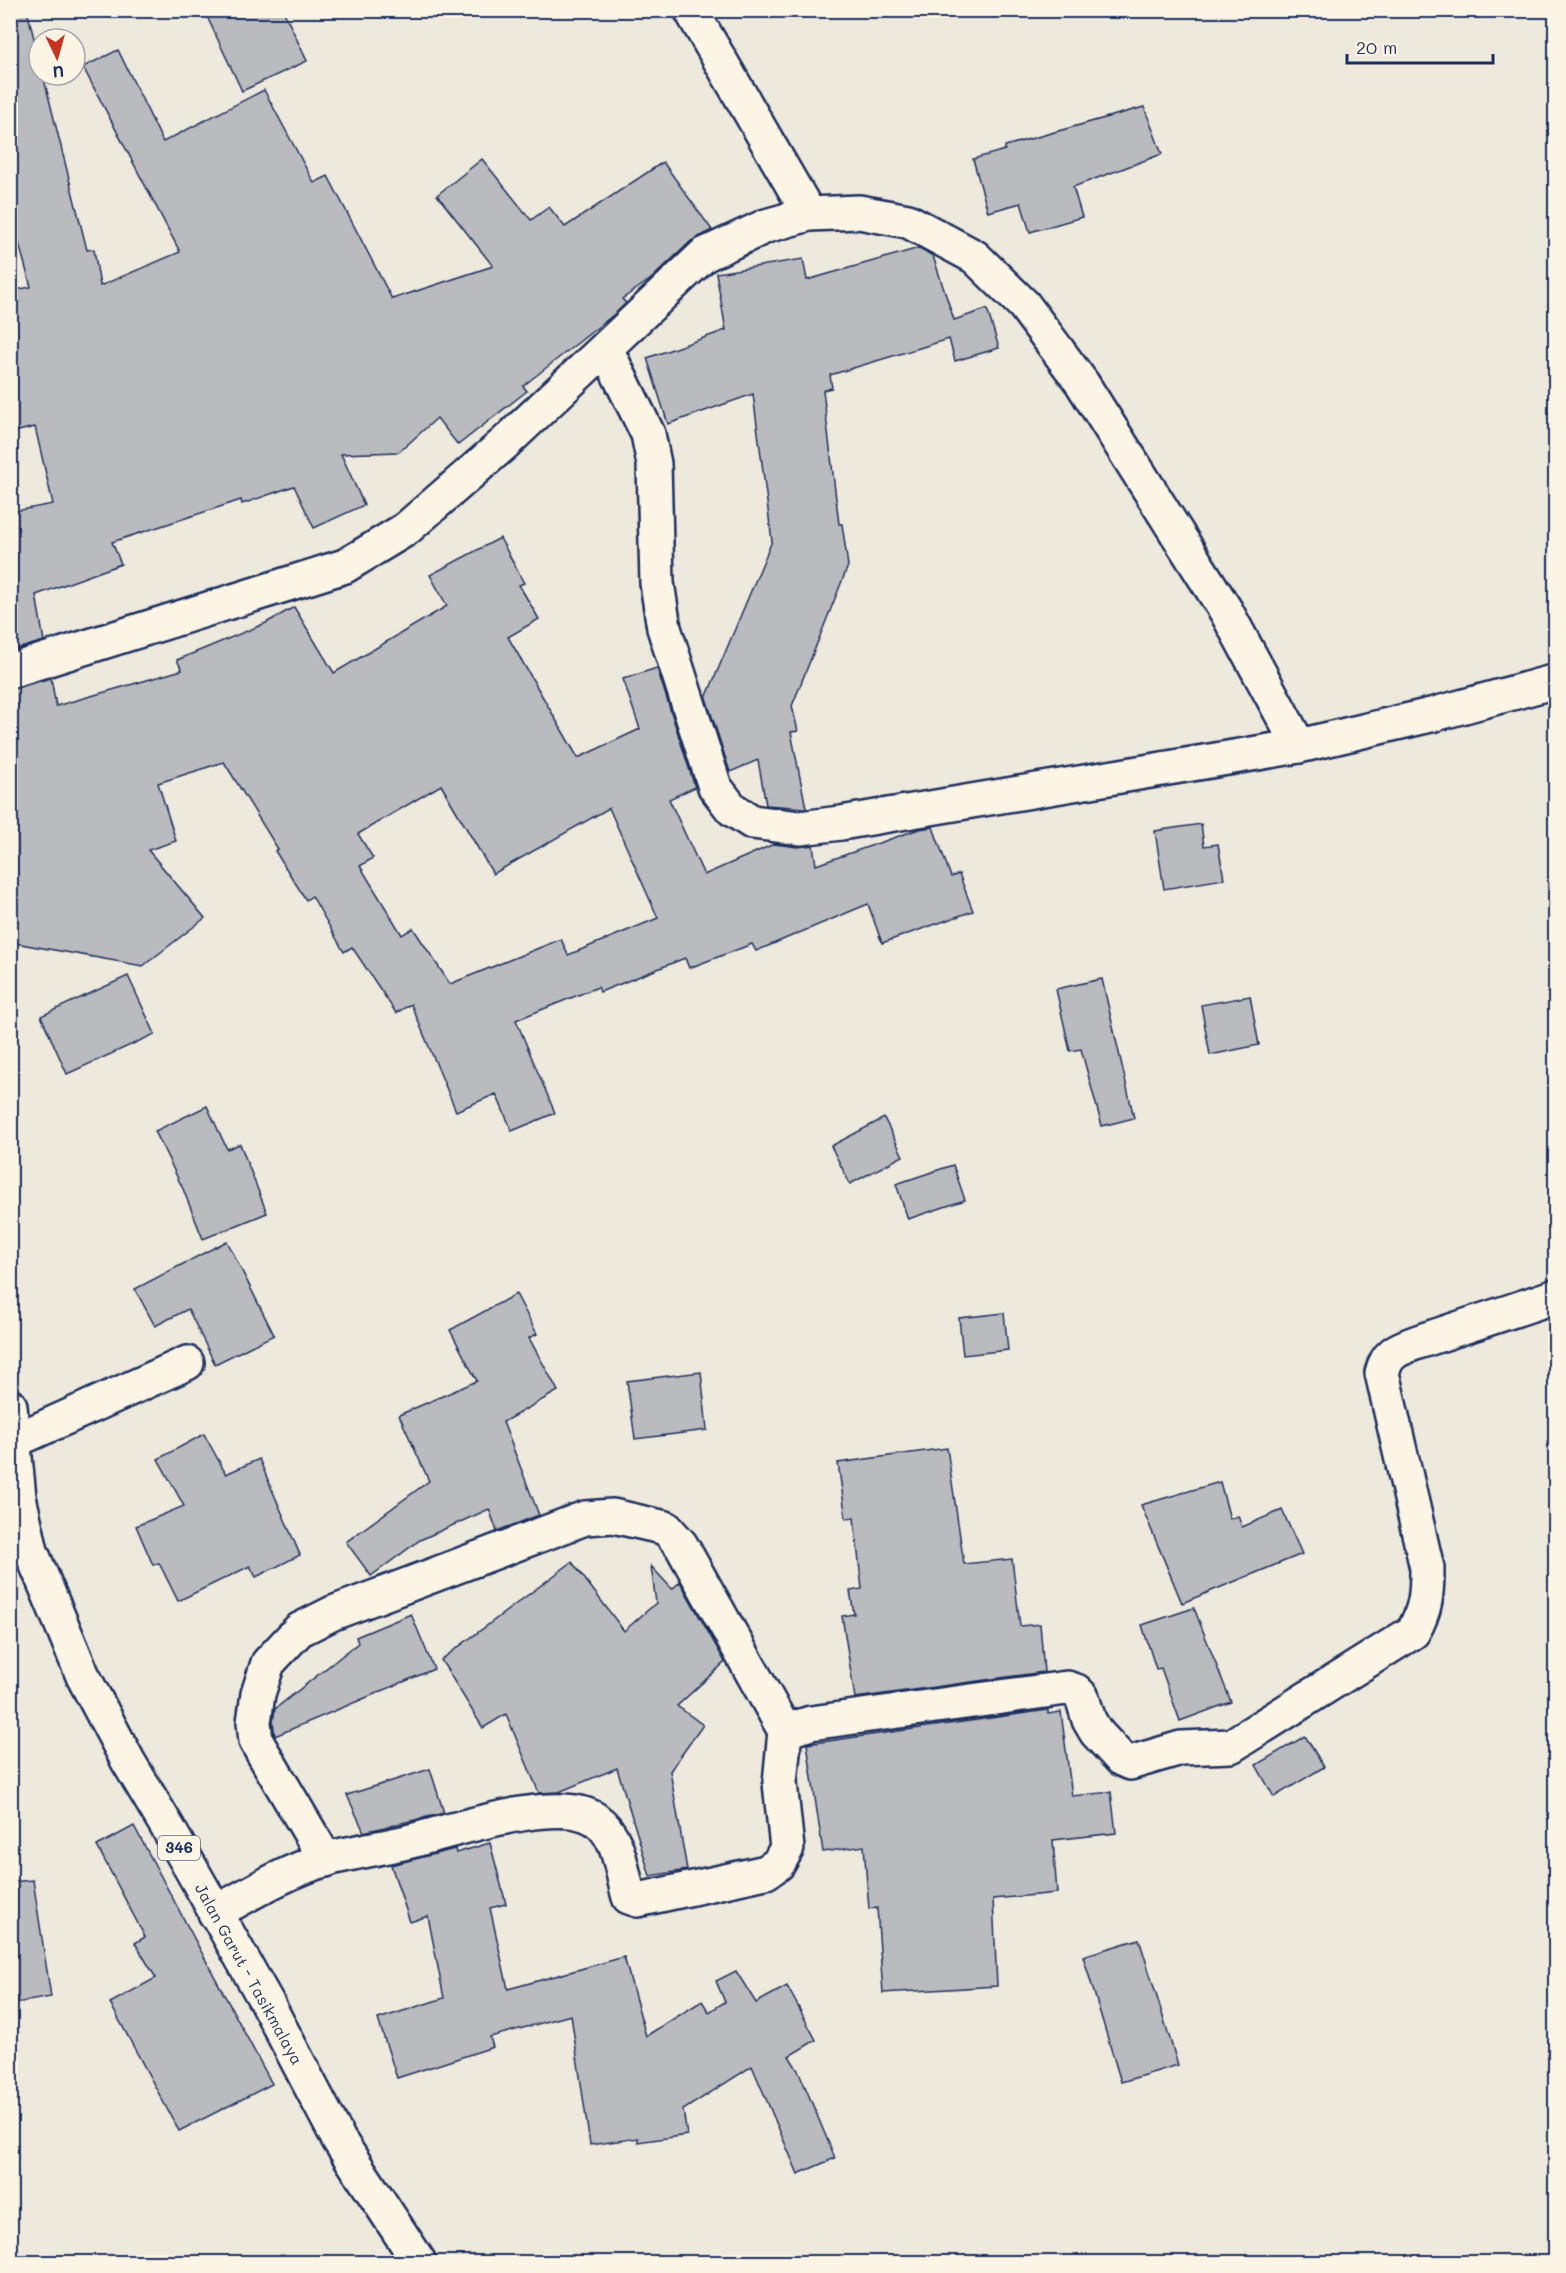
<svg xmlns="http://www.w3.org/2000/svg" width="1566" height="2273" font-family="Mali,sans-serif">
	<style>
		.building { fill: #babbbe; stroke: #1b2f5e; stroke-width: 1.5; fill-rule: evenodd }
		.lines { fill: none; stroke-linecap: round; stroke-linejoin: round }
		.minor-casing { stroke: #1b2f5e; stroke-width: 38 }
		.major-casing { stroke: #1b2f5e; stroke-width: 38 }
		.minor { stroke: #fcf5e5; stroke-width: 33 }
		.major { stroke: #fcf5e5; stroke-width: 33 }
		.labels { text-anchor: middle; stroke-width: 5; stroke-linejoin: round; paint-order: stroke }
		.shield { fill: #fcf5e5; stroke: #5e6a86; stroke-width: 1.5 }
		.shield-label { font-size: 15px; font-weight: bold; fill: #1b2f5e }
		.street-label { font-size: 16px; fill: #1b2f5e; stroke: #fcf5e5 }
	</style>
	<rect width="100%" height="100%" fill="#eee9dd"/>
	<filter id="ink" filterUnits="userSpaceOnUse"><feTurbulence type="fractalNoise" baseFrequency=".0167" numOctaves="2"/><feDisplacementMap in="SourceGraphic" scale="12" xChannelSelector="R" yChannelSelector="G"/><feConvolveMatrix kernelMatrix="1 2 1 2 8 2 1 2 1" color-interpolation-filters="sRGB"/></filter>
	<g filter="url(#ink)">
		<g class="building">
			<path d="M 10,10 L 27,10 L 39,59 L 39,75 L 43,75 L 87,250 L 94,249 L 100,286 L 180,252 L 83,67 L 118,50 L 163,142 L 264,90 L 314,183 L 328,176 L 392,299 L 493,266 L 437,195 L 482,159 L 531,220 L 549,207 L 565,227 L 663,162 L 712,230 L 691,241 L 651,279 L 622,299 L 626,303 L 617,312 L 523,386 L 527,391 L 458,445 L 437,418 L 399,452 L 341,454 L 364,505 L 314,528 L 294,486 L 242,504 L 241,500 L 112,542 L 121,564 L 36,595 L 44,641 L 10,651 L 10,512 L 53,504 L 35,427 L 10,433 L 10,291 L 31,287 L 10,211 Z"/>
			<path d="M 204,10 L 283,10 L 307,61 L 242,91 Z"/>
			<path d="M 1144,107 L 1162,154 L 1073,187 L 1082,217 L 1030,232 L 1021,203 L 988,212 L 973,159 L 1005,150 L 1005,146 Z"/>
			<path d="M 919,248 L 933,256 L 954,320 L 987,309 L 999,348 L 955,361 L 949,339 L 830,375 L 832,388 L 823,390 L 839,524 L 842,524 L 848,566 L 792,706 L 798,731 L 791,732 L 806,808 L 766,805 L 758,760 L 730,772 L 706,698 L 772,541 L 753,394 L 668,424 L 647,358 L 726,330 L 716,273 L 803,259 L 807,280 Z"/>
			<path d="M 500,538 L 524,583 L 519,585 L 539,619 L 508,637 L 578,758 L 640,729 L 623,679 L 657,668 L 695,787 L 669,799 L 704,875 L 774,844 L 798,847 L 813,845 L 816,865 L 919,829 L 933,827 L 951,877 L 959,874 L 973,911 L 882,943 L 868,904 L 756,951 L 752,944 L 689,968 L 685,958 L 600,992 L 598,987 L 516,1020 L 555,1113 L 512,1131 L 496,1094 L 456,1111 L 411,1004 L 396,1013 L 352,947 L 344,952 L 312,896 L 306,900 L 275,851 L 278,849 L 224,762 L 158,783 L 176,841 L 148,850 L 205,918 L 143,966 L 10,942 L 10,689 L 51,678 L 56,706 L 182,670 L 177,660 L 266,623 L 294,607 L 334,673 L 447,606 L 430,575 ZM 441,785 L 493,874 L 609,808 L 658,918 L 568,955 L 561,939 L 450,984 L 413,928 L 402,935 L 360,866 L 373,858 L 358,834 Z"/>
			<path d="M 1201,824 L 1204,846 L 1218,844 L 1224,879 L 1164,889 L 1155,831 Z"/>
			<path d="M 128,976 L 155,1034 L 67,1074 L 41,1016 Z"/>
			<path d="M 1102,979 L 1134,1118 L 1102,1126 L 1081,1049 L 1070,1051 L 1056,989 Z"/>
			<path d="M 1250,996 L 1259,1045 L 1210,1055 L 1201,1005 Z"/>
			<path d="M 207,1106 L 227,1149 L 240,1144 L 267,1213 L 203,1239 L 183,1189 L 155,1131 Z"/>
			<path d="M 884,1118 L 903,1156 L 850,1184 L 831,1146 Z"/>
			<path d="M 953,1165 L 965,1200 L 908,1219 L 896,1184 Z"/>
			<path d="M 227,1241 L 274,1335 L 215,1364 L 188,1309 L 155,1326 L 135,1289 Z"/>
			<path d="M 516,1294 L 537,1334 L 529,1338 L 558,1391 L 503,1422 L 539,1515 L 497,1531 L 489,1509 L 420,1540 L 371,1576 L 346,1542 L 429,1481 L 399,1415 L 477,1381 L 450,1330 Z"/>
			<path d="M 1004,1313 L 1008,1350 L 963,1355 L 959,1318 Z"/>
			<path d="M 701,1372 L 707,1430 L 635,1439 L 627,1381 Z"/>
			<path d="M 204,1434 L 226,1474 L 259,1459 L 300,1555 L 256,1577 L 250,1566 L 178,1601 L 159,1563 L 153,1565 L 136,1526 L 184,1506 L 158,1459 Z"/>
			<path d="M 947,1448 L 964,1564 L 1012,1559 L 1020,1626 L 1040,1624 L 1044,1672 L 855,1698 L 842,1616 L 854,1614 L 850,1591 L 862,1589 L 854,1518 L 846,1519 L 838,1463 Z"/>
			<path d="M 1220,1482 L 1230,1519 L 1238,1516 L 1242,1527 L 1282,1510 L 1302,1554 L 1182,1603 L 1141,1505 Z"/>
			<path d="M 572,1562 L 624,1631 L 656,1603 L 651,1566 L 672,1589 L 680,1582 L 725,1662 L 677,1706 L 703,1725 L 670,1771 L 687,1870 L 650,1876 L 617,1768 L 559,1792 L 539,1793 L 506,1714 L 483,1728 L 441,1660 Z"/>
			<path d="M 1194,1608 L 1231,1702 L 1180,1721 L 1161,1668 L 1156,1669 L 1142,1625 Z"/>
			<path d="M 411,1614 L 434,1669 L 275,1736 L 273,1722 L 275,1709 L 358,1643 L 356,1637 Z"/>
			<path d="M 1048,1710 L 1048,1714 L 1061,1712 L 1072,1796 L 1111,1792 L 1116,1833 L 1053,1840 L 1057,1893 L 993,1899 L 997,1986 L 883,1993 L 877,1908 L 869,1909 L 864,1846 L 823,1852 L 807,1744 Z"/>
			<path d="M 1305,1736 L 1324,1767 L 1274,1797 L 1256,1765 Z"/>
			<path d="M 430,1769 L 444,1813 L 364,1832 L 347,1795 Z"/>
			<path d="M 134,1826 L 272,2084 L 179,2131 L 110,2003 L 156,1978 L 135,1943 L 145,1937 L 97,1846 Z"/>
			<path d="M 490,1843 L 506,1904 L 490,1908 L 508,1989 L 624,1957 L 646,2036 L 702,2001 L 709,2012 L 725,2002 L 716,1981 L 736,1971 L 756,2003 L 787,1986 L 816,2040 L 789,2056 L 799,2072 L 835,2158 L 798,2174 L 752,2066 L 683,2110 L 687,2135 L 638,2142 L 638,2138 L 590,2145 L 571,2015 L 490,2037 L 493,2047 L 397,2078 L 378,2019 L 444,1998 L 428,1916 L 410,1922 L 391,1865 L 455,1849 L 456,1853 Z"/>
			<path d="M 33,1880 L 51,1997 L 10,2004 L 10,1882 Z"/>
			<path d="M 1139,1939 L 1178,2065 L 1121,2082 L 1083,1956 Z"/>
		</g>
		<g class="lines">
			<g class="minor-casing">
				<g id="minor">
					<path d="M 691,10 L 809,214"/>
					<path d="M 606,349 L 648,434 L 654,464 L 657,583 L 664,628 L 715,787 L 732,809 L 752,822 L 800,828 L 841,823 L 1299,746"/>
					<path d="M 10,671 L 345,566 L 406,529 L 506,442 L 704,255 L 766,226 L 809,214 L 859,212 L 908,221 L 975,257 L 1024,305 L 1082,383 L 1226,611 L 1299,746 L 1435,714 L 1556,681"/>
					<path d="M 14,1441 L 187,1363"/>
					<path d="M 326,1860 L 256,1741 L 254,1722 L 258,1694 L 268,1663 L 299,1630 L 333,1613 L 585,1518 L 613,1516 L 666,1528 L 681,1545 L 785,1731"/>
					<path d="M 215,1913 C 251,1893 287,1871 327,1859 C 353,1852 381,1848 407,1842 C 450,1832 557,1794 595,1819 C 620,1836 621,1870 629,1897 L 638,1900 L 766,1872 L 778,1864 L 787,1848 L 780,1783 L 785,1731 L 811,1723 L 1067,1688 L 1076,1691 L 1082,1697 L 1089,1720 L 1096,1732 L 1121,1759 L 1130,1763 L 1181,1748 L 1231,1746 L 1413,1632 C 1426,1609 1427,1594 1427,1568 L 1382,1373 C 1387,1352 1399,1349 1418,1342 L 1556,1296"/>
				</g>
			</g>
			<g class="major-casing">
				<path id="major" d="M 10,1406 L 19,1497 L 31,1551 L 83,1676 L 128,1761 L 168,1828 L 266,2001 L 339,2140 L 419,2262"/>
			</g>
			<use href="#minor" class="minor"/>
			<use href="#major" class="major"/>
		</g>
	</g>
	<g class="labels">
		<rect class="shield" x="158" y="1836" width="42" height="24" rx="4.5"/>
		<g class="shield-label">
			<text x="179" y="1853">346</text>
		</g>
		<g class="street-label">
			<text transform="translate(249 1974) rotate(61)" y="6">Jalan Garut - Tasikmalaya</text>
		</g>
	</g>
	<rect width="1566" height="2273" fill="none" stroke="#fcf5e5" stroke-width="36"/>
	<rect x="18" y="18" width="1530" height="2237" fill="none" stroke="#1b2f5e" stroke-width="2" filter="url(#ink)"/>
	<g transform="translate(57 57) rotate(175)"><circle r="28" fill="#fcf5e5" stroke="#a2a6af" stroke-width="1.5"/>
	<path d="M0-4.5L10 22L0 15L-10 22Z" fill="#c8321e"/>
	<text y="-9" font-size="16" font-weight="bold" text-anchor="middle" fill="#1b2f5e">U</text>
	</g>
	<path d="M1347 54v9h146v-9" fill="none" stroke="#1b2f5e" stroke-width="3"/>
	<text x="1356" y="54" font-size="18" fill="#1b2f5e" stroke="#fcf5e5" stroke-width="4.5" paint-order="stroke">20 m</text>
</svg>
